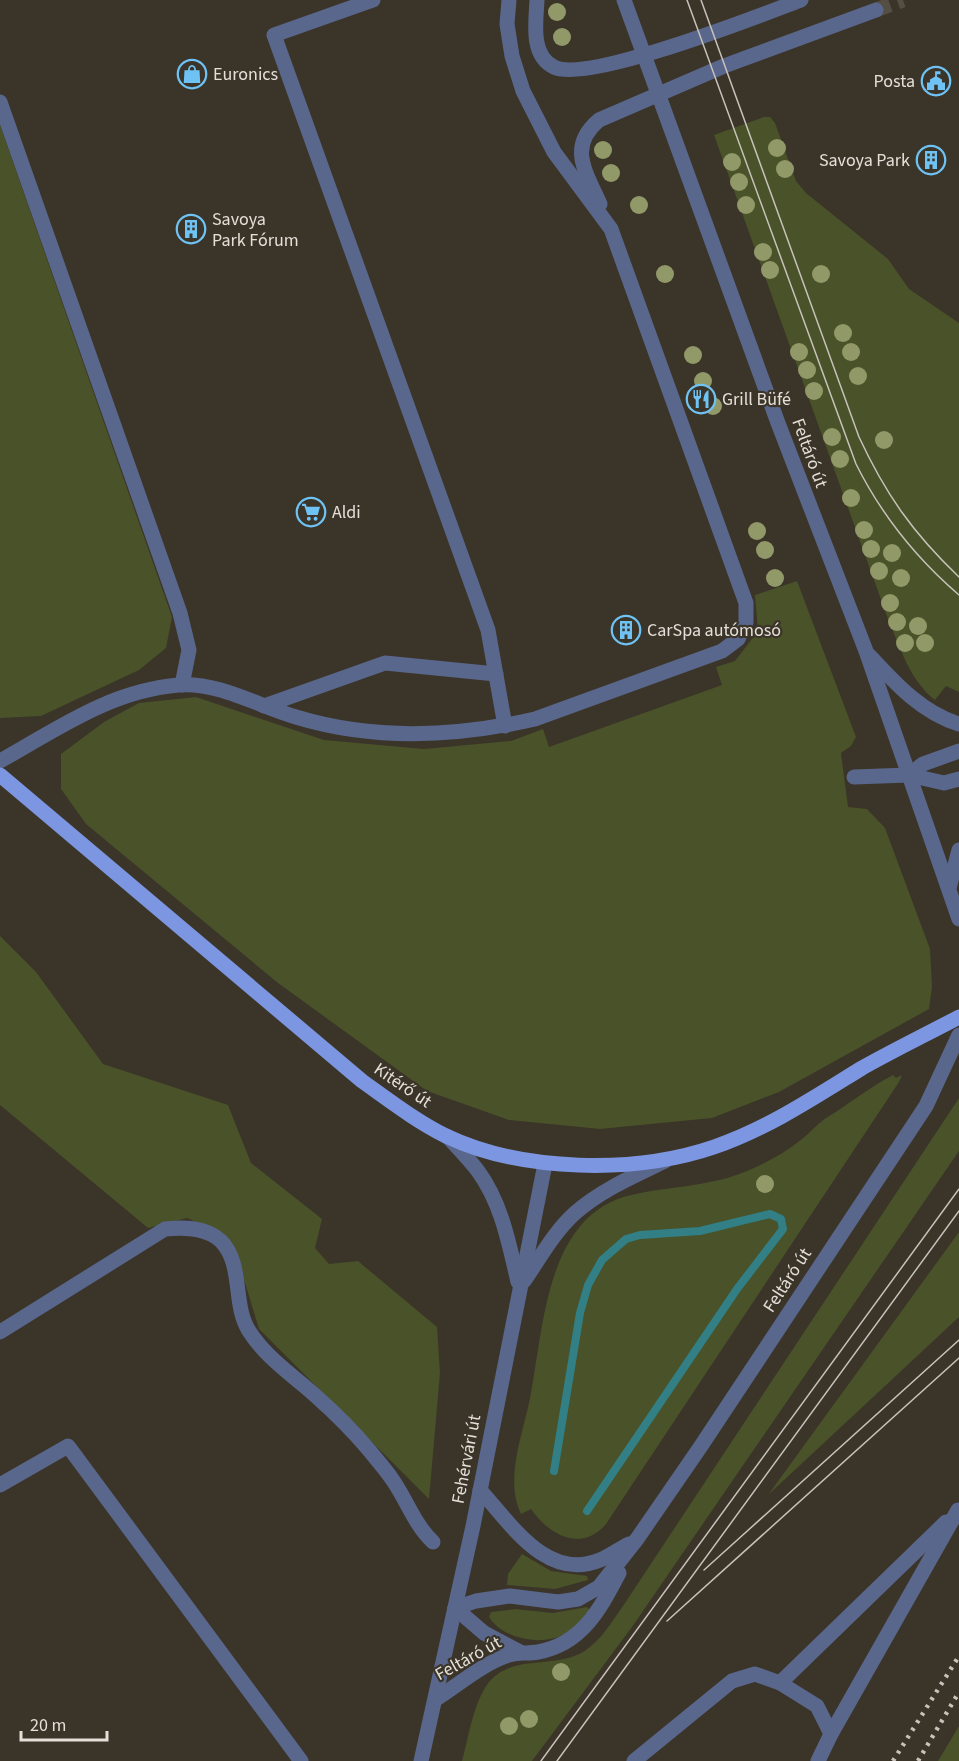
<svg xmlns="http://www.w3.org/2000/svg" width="959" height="1761" font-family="'Source Sans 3',sans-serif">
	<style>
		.green { fill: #495228 }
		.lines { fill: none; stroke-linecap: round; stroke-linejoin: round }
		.stream { stroke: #327f86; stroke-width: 8 }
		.minor-tunnel { stroke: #544e43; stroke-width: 15; stroke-dasharray: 15 8; stroke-linecap: butt }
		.minor { stroke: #5a678c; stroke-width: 15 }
		.major { stroke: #7c96e1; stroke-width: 15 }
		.tram { stroke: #c7c2bb; stroke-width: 1.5 }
		.rail { stroke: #c7c2bb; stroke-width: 4.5; stroke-dasharray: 3 6; stroke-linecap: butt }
		.tree { fill: #929968 }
		.labels { text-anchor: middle; stroke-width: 4.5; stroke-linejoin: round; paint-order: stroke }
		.poi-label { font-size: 18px; fill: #e4e0d9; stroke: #3b3429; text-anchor: start }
		.street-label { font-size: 18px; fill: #e4e0d9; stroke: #3b3429 }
	</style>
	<rect width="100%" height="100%" fill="#3b3429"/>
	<g class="green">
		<path d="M 764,117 L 770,117 L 775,123 L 796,181 L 806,193 L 888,259 L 909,289 L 959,323 L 959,692 L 946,686 L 935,700 C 910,681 900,647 888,619 L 714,135 Z"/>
		<path d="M 0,125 L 172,617 L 166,648 L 139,670 L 41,716 L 0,718 Z"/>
		<path d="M 797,581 L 856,737 L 851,746 L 841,753 L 848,807 L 867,809 L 885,828 L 930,949 L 932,987 L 929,1009 L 779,1092 L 712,1118 L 600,1129 L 509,1120 L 427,1091 L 278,983 L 86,824 L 61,789 L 61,754 L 104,722 L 139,703 L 196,697 L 324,740 L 424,749 L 511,741 L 543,729 L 549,747 L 722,685 L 716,667 L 735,661 L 758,631 L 755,595 Z"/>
		<path d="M 0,936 L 36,972 L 103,1064 L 228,1105 L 251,1163 L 322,1219 L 315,1248 L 329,1264 L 358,1261 L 437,1327 L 440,1373 L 429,1499 L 259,1329 L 242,1273 L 223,1234 L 187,1218 L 148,1228 L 0,1105 Z"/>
		<path d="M 893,1075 L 896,1078 L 902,1075 L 899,1082 L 606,1524 C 581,1553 549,1535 531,1509 L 521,1514 C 504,1479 523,1434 530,1398 C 544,1328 545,1215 631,1195 C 669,1186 709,1187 747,1171 C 766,1163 785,1153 802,1139 C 810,1133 817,1124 826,1118 C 846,1106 870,1087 893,1075 Z"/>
		<path d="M 959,1098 L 959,1151 L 632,1627 L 532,1761 L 462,1761 C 469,1736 473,1703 489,1682 C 512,1654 554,1669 583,1652 C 601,1641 613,1620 625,1603 Z"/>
		<path d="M 959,1232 L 959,1317 L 768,1495 Z"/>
		<path d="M 522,1554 L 551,1571 L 587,1576 L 588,1580 L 555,1589 L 507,1585 L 508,1574 Z"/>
		<path d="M 587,1607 L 590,1610 C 584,1616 578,1625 571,1630 C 548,1648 504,1641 489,1617 L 491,1612 L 515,1609 L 553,1613 Z"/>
		<path d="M 959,1726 L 959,1761 L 938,1761 Z"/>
	</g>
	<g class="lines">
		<path class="stream" d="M 554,1471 L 580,1313 L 588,1285 L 602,1260 L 626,1239 L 640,1235 L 700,1231 L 770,1214 L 781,1219 L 783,1229 L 737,1289 L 587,1511"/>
		<path class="minor-tunnel" d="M 876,10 L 903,0"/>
		<g class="minor">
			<path d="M 373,0 L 274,35 L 488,630 L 505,726"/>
			<path d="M 537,0 C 536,22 530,55 554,67 C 587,84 761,15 801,0"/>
			<path d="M 624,0 L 778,423 L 866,651 L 959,919"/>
			<path d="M 0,102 L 180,613 L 189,650 L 182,685"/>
			<path d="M 600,204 C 586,172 567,147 599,120 L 724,66 L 876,10"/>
			<path d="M 870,656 C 895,683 922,713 959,724"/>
			<path d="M 264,706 L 385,663 L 496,674"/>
			<path d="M 0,761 C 57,729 112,690 179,685 C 219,682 258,706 296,717 C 375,741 456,737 535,719 L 722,651 L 738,639 L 746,622 L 746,603 L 611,229 L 554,152 L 523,91 L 512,56 L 507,24 L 509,0"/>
			<path d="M 909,775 L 923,764 L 959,751"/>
			<path d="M 854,777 L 909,775 L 944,783 L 959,779"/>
			<path d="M 949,888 L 959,850"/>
			<path d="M 447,1136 C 457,1147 469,1159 478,1171 C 502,1204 509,1244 518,1282"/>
			<path d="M 524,1281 C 540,1258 554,1232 575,1213 C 601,1190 634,1176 665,1161"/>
			<path d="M 0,1332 L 165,1229 C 184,1227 206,1227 221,1241 C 244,1265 232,1304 249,1331 C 267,1359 294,1376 318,1398 C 336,1414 353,1431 369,1450 C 377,1460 387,1471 394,1482 C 408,1503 415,1525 433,1542"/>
			<path d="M 0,1485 L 68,1446 L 301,1761"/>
			<path d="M 480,1490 C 511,1524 547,1582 600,1560 C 610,1556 619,1549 629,1544"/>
			<path d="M 455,1608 L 476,1601 L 510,1596 L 558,1602 L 578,1599 L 599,1587 L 637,1539 L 701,1446 L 926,1106 L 959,1035"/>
			<path d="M 455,1608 L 484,1633 L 520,1652"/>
			<path d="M 780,1683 L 946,1522"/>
			<path d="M 436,1699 C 458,1685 481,1665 506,1656 C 517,1652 527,1654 538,1652 C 582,1644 600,1609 619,1573"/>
			<path d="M 831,1734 L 958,1510"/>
			<path d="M 421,1761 L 473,1526 L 545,1164"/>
			<path d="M 634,1761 L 732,1681 L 755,1674 L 780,1683 L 817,1706 L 831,1734 L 818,1761"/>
		</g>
		<path class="major" d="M 0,775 L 362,1081 C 390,1101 416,1121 446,1136 C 522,1172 635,1174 714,1147 C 767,1129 815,1097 862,1068 C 894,1050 927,1034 959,1017"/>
		<g class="tram">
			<path d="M 687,0 L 856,464 C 882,516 916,558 959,595"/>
			<path d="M 701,0 L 859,437 C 886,495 913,533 959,577"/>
			<path d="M 704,1570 L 959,1340"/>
			<path d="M 667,1621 L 959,1358"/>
			<path d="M 541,1761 L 959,1189"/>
			<path d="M 557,1761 L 959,1211"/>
		</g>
		<g class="rail">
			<path d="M 893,1761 L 959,1656"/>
			<path d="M 918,1761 L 959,1692"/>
		</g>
	</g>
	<g class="tree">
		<circle cx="557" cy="12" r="9"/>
		<circle cx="562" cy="37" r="9"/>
		<circle cx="777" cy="148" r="9"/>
		<circle cx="603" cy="150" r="9"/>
		<circle cx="732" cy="162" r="9"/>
		<circle cx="785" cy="169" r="9"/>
		<circle cx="611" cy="173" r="9"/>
		<circle cx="739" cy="182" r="9"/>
		<circle cx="639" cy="205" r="9"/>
		<circle cx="746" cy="205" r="9"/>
		<circle cx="763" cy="252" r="9"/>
		<circle cx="770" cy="270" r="9"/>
		<circle cx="665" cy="274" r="9"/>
		<circle cx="821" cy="274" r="9"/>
		<circle cx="843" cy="333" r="9"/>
		<circle cx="799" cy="352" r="9"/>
		<circle cx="851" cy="352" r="9"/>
		<circle cx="693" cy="355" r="9"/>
		<circle cx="807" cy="370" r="9"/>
		<circle cx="858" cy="376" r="9"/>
		<circle cx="703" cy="381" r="9"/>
		<circle cx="814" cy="391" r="9"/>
		<circle cx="713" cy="406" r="9"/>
		<circle cx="832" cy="437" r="9"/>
		<circle cx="884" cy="440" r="9"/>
		<circle cx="840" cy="459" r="9"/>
		<circle cx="851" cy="498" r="9"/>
		<circle cx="864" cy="530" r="9"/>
		<circle cx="757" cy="531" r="9"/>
		<circle cx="871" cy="549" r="9"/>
		<circle cx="765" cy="550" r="9"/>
		<circle cx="892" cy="553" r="9"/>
		<circle cx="879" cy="571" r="9"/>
		<circle cx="775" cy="578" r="9"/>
		<circle cx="901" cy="578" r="9"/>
		<circle cx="890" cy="603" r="9"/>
		<circle cx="897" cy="622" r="9"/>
		<circle cx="918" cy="626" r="9"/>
		<circle cx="905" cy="643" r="9"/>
		<circle cx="925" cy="643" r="9"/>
		<circle cx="765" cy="1184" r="9"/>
		<circle cx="561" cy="1672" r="9"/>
		<circle cx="529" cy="1719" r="9"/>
		<circle cx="509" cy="1726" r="9"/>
	</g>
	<defs>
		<g id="shop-ring" transform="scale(1.5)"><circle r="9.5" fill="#3b3429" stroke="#6fc2f4" stroke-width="1.5"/><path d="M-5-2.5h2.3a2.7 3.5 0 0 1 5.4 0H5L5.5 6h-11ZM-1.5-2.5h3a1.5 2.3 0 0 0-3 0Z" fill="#6fc2f4"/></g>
		<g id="civic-ring" transform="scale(1.5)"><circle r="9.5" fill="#3b3429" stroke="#6fc2f4" stroke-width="1.5"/><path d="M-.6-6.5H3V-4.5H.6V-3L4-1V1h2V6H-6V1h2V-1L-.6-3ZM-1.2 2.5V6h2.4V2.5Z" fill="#6fc2f4"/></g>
		<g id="building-ring" transform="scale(1.5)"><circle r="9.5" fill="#3b3429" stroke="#6fc2f4" stroke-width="1.5"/><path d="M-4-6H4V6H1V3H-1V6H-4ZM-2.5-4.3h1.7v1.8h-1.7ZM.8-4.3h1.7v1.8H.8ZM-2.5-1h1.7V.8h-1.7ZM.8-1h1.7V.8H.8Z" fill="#6fc2f4"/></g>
		<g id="restaurant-ring" transform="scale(1.5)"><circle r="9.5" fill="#3b3429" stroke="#6fc2f4" stroke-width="1.5"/><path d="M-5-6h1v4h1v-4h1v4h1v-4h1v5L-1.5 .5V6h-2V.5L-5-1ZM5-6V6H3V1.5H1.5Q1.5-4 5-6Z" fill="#6fc2f4"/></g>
		<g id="supermarket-ring" transform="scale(1.5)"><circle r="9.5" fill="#3b3429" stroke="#6fc2f4" stroke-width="1.5"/><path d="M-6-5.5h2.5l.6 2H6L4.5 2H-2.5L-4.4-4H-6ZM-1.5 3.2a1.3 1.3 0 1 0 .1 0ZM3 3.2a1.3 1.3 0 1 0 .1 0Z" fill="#6fc2f4"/></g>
	</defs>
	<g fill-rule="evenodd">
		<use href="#shop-ring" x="192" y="74"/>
		<use href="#civic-ring" x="936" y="81"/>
		<use href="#building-ring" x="931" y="160"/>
		<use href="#building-ring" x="191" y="229"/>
		<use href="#restaurant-ring" x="701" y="399"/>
		<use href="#supermarket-ring" x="311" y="512"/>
		<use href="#building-ring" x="626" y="630"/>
	</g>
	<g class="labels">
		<g class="poi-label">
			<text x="213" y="80">Euronics</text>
			<text x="915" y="87" text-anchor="end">Posta</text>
			<text x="910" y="166" text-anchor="end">Savoya Park</text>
			<text x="212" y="225">Savoya<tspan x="212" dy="21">Park Fórum</tspan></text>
			<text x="722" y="405">Grill Büfé</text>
			<text x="332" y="518">Aldi</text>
			<text x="647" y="636">CarSpa autómosó</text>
		</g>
		<g class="street-label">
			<text transform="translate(810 453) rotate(70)" y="6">Feltáró út</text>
			<text transform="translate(403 1085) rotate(34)" y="6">Kitérő út</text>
			<text transform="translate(787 1280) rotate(-57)" y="6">Feltáró út</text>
			<text transform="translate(466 1459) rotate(-79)" y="6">Fehérvári út</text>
			<text transform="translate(468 1658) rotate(-29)" y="6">Feltáró út</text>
		</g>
	</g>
	<path d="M21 1731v9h86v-9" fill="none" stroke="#e4e0d9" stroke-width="3"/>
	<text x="30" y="1731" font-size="18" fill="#e4e0d9" stroke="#3b3429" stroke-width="4.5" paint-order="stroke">20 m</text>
</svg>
